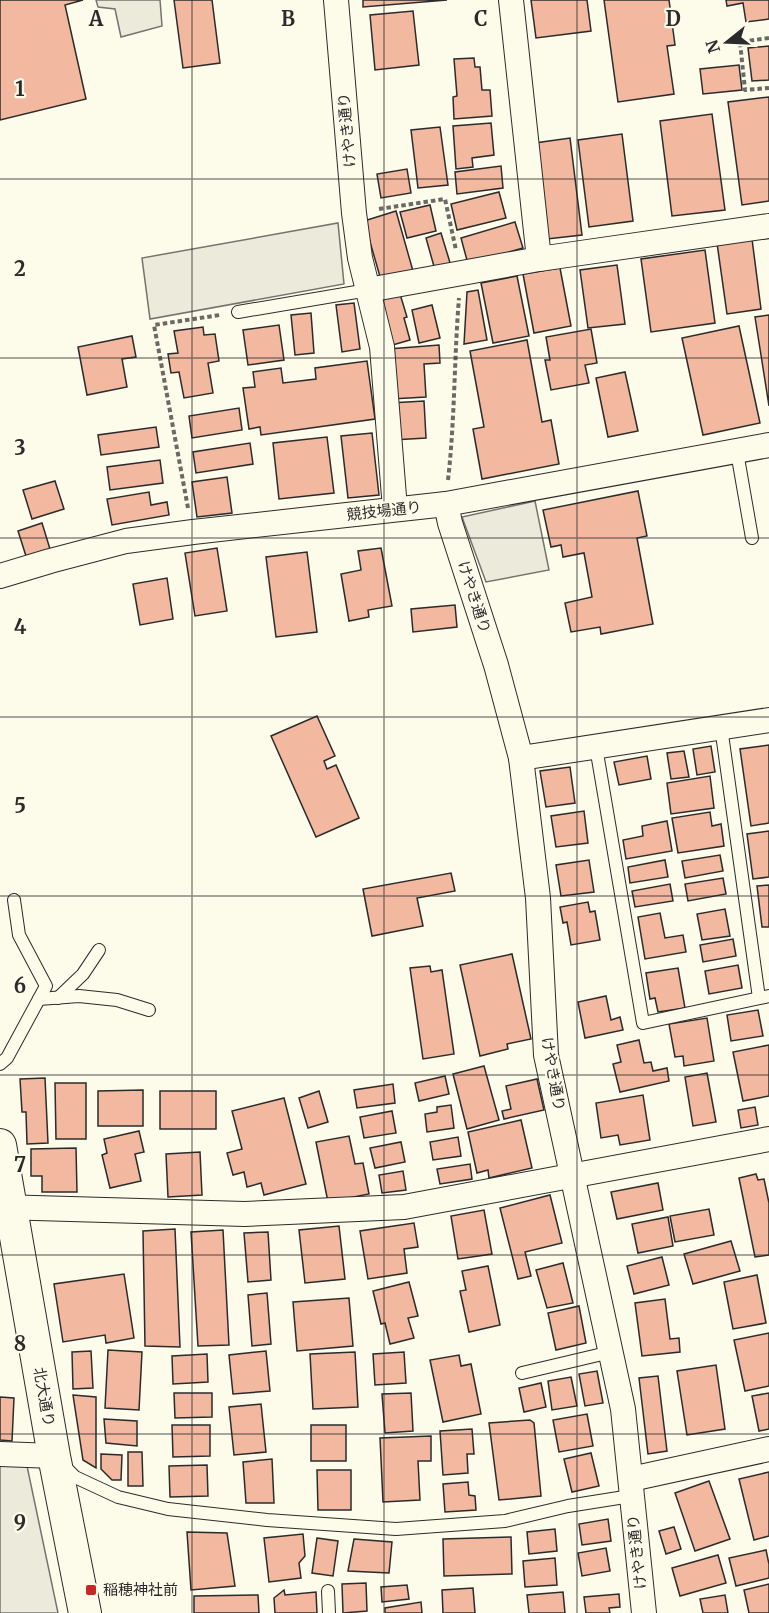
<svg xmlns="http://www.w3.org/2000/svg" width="769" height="1613" font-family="Merriweather,'Noto Sans JP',serif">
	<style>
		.parking { fill: #eceadb; stroke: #74746e; stroke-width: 1.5 }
		.building { fill: #f2b8a0; stroke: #2b2b2b; stroke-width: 1.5 }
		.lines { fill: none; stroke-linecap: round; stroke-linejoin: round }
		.service-casing { stroke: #2b2b2b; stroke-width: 14 }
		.minor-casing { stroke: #2b2b2b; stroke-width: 26 }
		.tertiary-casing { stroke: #2b2b2b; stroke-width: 34 }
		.path { stroke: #6a6964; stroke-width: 4; stroke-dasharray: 4.5 3; stroke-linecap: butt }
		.service { stroke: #fdfbea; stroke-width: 12 }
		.minor { stroke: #fdfbea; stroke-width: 24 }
		.tertiary { stroke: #fdfbea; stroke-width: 32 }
		.grid { fill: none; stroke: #2b2b2b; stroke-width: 1.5; stroke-opacity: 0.55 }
		.poi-dot { fill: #c62828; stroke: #fdfbea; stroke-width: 2 }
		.labels { text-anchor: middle; stroke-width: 4.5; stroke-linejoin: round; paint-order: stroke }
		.street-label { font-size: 15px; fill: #2b2b2b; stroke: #fdfbea }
		.poi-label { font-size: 15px; fill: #2b2b2b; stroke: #fdfbea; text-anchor: start }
		.grid-label { font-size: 20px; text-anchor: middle; font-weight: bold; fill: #2b2b2b; stroke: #fdfbea; stroke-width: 4.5; stroke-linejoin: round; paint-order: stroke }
	</style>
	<rect width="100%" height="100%" fill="#fdfbea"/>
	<g class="parking">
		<path d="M 96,0 L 160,0 L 162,26 L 121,37 L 115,9 L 98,7 Z"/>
		<path d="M 338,223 L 344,284 L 150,319 L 142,258 Z"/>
		<path d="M 535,501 L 549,570 L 486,582 L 462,517 Z"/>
		<path d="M 0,1464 L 27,1466 L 58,1613 L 0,1613 Z"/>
	</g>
	<g class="building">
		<path d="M 0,0 L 83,0 L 65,5 L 86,99 L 0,120 Z"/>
		<path d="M 174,0 L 212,0 L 220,63 L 183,68 Z"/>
		<path d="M 363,0 L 447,0 L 363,7 Z"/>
		<path d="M 531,0 L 587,0 L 591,31 L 536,38 Z"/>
		<path d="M 604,0 L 669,0 L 675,45 L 667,46 L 674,94 L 618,102 Z"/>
		<path d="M 726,0 L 769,0 L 769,19 L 746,22 L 743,3 L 727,6 Z"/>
		<path d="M 413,11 L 419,65 L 375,70 L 370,15 Z"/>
		<path d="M 769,46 L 769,80 L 752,81 L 748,48 Z"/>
		<path d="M 474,58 L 475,67 L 480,67 L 482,90 L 490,90 L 492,116 L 454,119 L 453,97 L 457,96 L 454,59 Z"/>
		<path d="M 739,65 L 742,90 L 703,94 L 700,69 Z"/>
		<path d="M 769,97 L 769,201 L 742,205 L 728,102 Z"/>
		<path d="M 712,114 L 725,210 L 672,216 L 660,121 Z"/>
		<path d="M 491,123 L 494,155 L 472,158 L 473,167 L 456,169 L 453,126 Z"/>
		<path d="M 440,127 L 448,185 L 418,188 L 411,130 Z"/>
		<path d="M 622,134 L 633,221 L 589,227 L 578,140 Z"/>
		<path d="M 570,138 L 582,235 L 547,239 L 535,143 Z"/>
		<path d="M 501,166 L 503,188 L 457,194 L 455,172 Z"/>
		<path d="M 407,169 L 411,193 L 381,198 L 377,174 Z"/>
		<path d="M 499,192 L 506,218 L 457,230 L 451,204 Z"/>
		<path d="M 430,205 L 436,231 L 407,238 L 400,212 Z"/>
		<path d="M 396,211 L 413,271 L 381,280 L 364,221 Z"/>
		<path d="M 515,222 L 523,248 L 468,264 L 461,238 Z"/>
		<path d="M 441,233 L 451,266 L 435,270 L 426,238 Z"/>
		<path d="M 752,239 L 761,309 L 727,314 L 717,243 Z"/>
		<path d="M 705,250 L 715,323 L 651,332 L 641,259 Z"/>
		<path d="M 617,265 L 625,324 L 588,328 L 580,270 Z"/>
		<path d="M 560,268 L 571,326 L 534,333 L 523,274 Z"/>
		<path d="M 517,276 L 529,336 L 493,343 L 481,283 Z"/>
		<path d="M 478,290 L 487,340 L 464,344 L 467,292 Z"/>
		<path d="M 400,294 L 407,317 L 404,318 L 410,340 L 389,346 L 380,300 Z"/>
		<path d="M 354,303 L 360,349 L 342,352 L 336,305 Z"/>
		<path d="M 432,305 L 440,338 L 419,343 L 412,310 Z"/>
		<path d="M 311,313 L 314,353 L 295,355 L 291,315 Z"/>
		<path d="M 769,315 L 769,406 L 755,317 Z"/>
		<path d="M 279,325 L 284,360 L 248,365 L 243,330 Z"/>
		<path d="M 739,326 L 760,423 L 703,435 L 682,338 Z"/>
		<path d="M 203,327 L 204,335 L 215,334 L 219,361 L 208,363 L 213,393 L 184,398 L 179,372 L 171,373 L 168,354 L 178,353 L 174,331 Z"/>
		<path d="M 591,329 L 597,363 L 585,365 L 589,383 L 551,390 L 545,360 L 550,360 L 546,337 Z"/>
		<path d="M 132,336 L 136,357 L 122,359 L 127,387 L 87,395 L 78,347 Z"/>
		<path d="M 527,340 L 542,422 L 551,420 L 559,464 L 482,479 L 473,429 L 484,427 L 470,351 Z"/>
		<path d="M 439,345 L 440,363 L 424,364 L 426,397 L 391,399 L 388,349 Z"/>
		<path d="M 367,361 L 375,419 L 261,435 L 260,427 L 249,429 L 243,388 L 255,387 L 253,372 L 281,368 L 283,383 L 316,379 L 315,368 Z"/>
		<path d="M 625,372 L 638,431 L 608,437 L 596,378 Z"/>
		<path d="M 424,401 L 426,438 L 393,440 L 390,403 Z"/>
		<path d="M 239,408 L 242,430 L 192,438 L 189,416 Z"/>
		<path d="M 156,427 L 159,447 L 101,455 L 98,435 Z"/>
		<path d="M 372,433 L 379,495 L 348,498 L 341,436 Z"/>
		<path d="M 327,437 L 334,493 L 279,499 L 273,443 Z"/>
		<path d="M 250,443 L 253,464 L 196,473 L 193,452 Z"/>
		<path d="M 160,460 L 163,483 L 110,490 L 107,467 Z"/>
		<path d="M 227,477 L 232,513 L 197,517 L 192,482 Z"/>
		<path d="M 55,481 L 64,509 L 32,519 L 23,490 Z"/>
		<path d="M 638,491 L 647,536 L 637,538 L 653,624 L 601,634 L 600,627 L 571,632 L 565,603 L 592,597 L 584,553 L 563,557 L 561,545 L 551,547 L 543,510 Z"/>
		<path d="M 149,492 L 151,505 L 167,502 L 169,515 L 112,525 L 107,499 Z"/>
		<path d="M 42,523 L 50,549 L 26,556 L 18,531 Z"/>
		<path d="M 217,548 L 227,611 L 195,616 L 185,553 Z"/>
		<path d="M 381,548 L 392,606 L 368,610 L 369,617 L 349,621 L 341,574 L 361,570 L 358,551 Z"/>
		<path d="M 307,552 L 317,632 L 276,637 L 266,557 Z"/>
		<path d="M 167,578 L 173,619 L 140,625 L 133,584 Z"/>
		<path d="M 455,605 L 457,627 L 413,632 L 411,609 Z"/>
		<path d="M 317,716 L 335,756 L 324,761 L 327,769 L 336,765 L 359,818 L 316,837 L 271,736 Z"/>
		<path d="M 769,745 L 769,823 L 751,826 L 740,749 Z"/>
		<path d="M 711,746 L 715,772 L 697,775 L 693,749 Z"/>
		<path d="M 684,751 L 689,777 L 671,779 L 667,753 Z"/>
		<path d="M 647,756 L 651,779 L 619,785 L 614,762 Z"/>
		<path d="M 570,767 L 575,803 L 546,807 L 540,771 Z"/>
		<path d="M 710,776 L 714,808 L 671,814 L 667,783 Z"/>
		<path d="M 584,811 L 588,843 L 556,847 L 551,816 Z"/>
		<path d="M 710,812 L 712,826 L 721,824 L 724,846 L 678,853 L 672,818 Z"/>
		<path d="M 667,821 L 672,851 L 626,859 L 623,840 L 643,836 L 642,826 Z"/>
		<path d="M 769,831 L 769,877 L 753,879 L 747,834 Z"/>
		<path d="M 720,855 L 723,871 L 685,878 L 682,861 Z"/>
		<path d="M 589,860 L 594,892 L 561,896 L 556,865 Z"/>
		<path d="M 665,860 L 668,877 L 630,883 L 628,867 Z"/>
		<path d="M 451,873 L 455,891 L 417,898 L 423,926 L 372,936 L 363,889 Z"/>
		<path d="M 723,878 L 726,894 L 688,901 L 685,884 Z"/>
		<path d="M 670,884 L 673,901 L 635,907 L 632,891 Z"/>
		<path d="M 769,885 L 769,927 L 762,927 L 757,886 Z"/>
		<path d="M 588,902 L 590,912 L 595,911 L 600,940 L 571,945 L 567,922 L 563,923 L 560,907 Z"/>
		<path d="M 725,909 L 730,936 L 702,940 L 697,914 Z"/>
		<path d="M 660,913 L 665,938 L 683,935 L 686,952 L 645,959 L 638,917 Z"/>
		<path d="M 733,939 L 736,956 L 703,962 L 700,945 Z"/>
		<path d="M 512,954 L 531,1039 L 507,1044 L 508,1049 L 480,1056 L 460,965 Z"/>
		<path d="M 738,965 L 742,988 L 709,994 L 705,971 Z"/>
		<path d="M 430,966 L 431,972 L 442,970 L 454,1054 L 423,1059 L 410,968 Z"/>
		<path d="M 678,968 L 685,1008 L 658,1012 L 655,998 L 650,999 L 646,973 Z"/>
		<path d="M 606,996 L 611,1020 L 620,1017 L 623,1030 L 585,1038 L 578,1002 Z"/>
		<path d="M 758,1010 L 763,1036 L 731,1041 L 727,1015 Z"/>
		<path d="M 707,1018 L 714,1061 L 684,1066 L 683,1056 L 675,1057 L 669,1024 Z"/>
		<path d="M 639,1040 L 644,1063 L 651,1062 L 653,1071 L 667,1068 L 669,1081 L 620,1092 L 613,1064 L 621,1062 L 617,1045 Z"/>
		<path d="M 769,1045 L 769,1096 L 743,1101 L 733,1052 Z"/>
		<path d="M 484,1066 L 499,1120 L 467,1129 L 453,1074 Z"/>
		<path d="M 707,1073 L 716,1122 L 693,1126 L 685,1077 Z"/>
		<path d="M 445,1076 L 449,1094 L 419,1101 L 415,1083 Z"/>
		<path d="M 45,1078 L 48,1143 L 27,1144 L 26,1112 L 22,1112 L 20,1079 Z"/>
		<path d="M 537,1079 L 544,1110 L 504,1119 L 502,1111 L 511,1109 L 506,1086 Z"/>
		<path d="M 55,1083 L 86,1083 L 86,1139 L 56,1139 Z"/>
		<path d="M 393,1084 L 395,1103 L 357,1108 L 354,1090 Z"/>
		<path d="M 143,1090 L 143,1126 L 98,1126 L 98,1091 Z"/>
		<rect x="160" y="1091" width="56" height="38"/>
		<path d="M 319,1091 L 328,1122 L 308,1128 L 299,1098 Z"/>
		<path d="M 643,1095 L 650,1140 L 620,1145 L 618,1135 L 601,1138 L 596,1103 Z"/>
		<path d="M 284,1098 L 306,1184 L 264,1195 L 261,1183 L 247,1187 L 244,1172 L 233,1175 L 227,1153 L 242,1149 L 232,1111 Z"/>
		<path d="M 451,1105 L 454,1128 L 427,1132 L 425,1114 L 437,1112 L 437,1107 Z"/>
		<path d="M 755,1107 L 758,1125 L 741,1128 L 738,1110 Z"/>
		<path d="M 392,1111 L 396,1133 L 364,1138 L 360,1117 Z"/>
		<path d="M 521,1120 L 532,1168 L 489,1178 L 488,1170 L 477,1173 L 468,1132 Z"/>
		<path d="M 139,1131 L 144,1152 L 135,1154 L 141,1181 L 110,1188 L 102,1155 L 107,1153 L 104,1139 Z"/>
		<path d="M 349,1136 L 355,1164 L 363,1163 L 369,1194 L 328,1202 L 316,1142 Z"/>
		<path d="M 458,1137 L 461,1156 L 433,1160 L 430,1142 Z"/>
		<path d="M 401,1142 L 405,1162 L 375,1168 L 370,1148 Z"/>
		<path d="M 76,1148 L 77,1192 L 42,1192 L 42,1176 L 31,1176 L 31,1149 Z"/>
		<path d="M 200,1152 L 202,1195 L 168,1197 L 166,1154 Z"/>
		<path d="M 470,1164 L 472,1179 L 440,1184 L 437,1169 Z"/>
		<path d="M 403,1171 L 406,1190 L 382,1193 L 379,1175 Z"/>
		<path d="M 756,1174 L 758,1180 L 764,1179 L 769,1203 L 769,1255 L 755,1257 L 739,1178 Z"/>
		<path d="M 658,1183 L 663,1210 L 617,1219 L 611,1192 Z"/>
		<path d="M 550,1195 L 562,1243 L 525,1252 L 531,1276 L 518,1279 L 500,1208 Z"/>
		<path d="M 709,1209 L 714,1235 L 675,1242 L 670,1216 Z"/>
		<path d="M 484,1210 L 492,1254 L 458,1259 L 451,1216 Z"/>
		<path d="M 668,1217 L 673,1246 L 638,1253 L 632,1224 Z"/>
		<path d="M 414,1223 L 418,1247 L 404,1249 L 407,1273 L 368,1279 L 360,1231 Z"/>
		<path d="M 339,1226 L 345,1279 L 305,1283 L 299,1230 Z"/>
		<path d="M 175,1229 L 180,1347 L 145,1346 L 143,1231 Z"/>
		<path d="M 223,1230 L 229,1345 L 198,1346 L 191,1232 Z"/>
		<path d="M 268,1232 L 271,1280 L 248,1282 L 244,1233 Z"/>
		<path d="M 731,1241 L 740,1271 L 693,1284 L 684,1254 Z"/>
		<path d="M 662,1257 L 669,1285 L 634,1294 L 627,1266 Z"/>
		<path d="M 563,1263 L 573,1303 L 547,1308 L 536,1270 Z"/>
		<path d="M 488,1266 L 500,1325 L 469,1332 L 460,1291 L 466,1290 L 462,1271 Z"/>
		<path d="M 124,1274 L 134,1338 L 106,1343 L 105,1335 L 63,1342 L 54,1284 Z"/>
		<path d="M 757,1275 L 766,1323 L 733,1329 L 724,1282 Z"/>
		<path d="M 409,1282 L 418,1316 L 408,1318 L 414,1338 L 390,1344 L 385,1323 L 381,1324 L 373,1291 Z"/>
		<path d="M 267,1293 L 271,1344 L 252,1346 L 248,1295 Z"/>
		<path d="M 349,1298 L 353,1346 L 297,1351 L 293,1302 Z"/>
		<path d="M 665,1299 L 670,1339 L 679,1338 L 680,1352 L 642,1356 L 635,1303 Z"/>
		<path d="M 579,1306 L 586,1343 L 556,1350 L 548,1313 Z"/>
		<path d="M 769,1333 L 769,1386 L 745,1391 L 734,1340 Z"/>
		<path d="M 108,1350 L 142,1352 L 139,1410 L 105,1408 Z"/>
		<path d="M 91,1351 L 93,1388 L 73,1389 L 72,1352 Z"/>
		<path d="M 266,1351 L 270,1391 L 233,1394 L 229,1355 Z"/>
		<path d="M 355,1352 L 358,1407 L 313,1409 L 310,1354 Z"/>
		<path d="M 404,1352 L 406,1383 L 375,1385 L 373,1354 Z"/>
		<path d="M 207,1354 L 208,1382 L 173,1384 L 172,1356 Z"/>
		<path d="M 459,1355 L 461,1366 L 471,1364 L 481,1414 L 443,1422 L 430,1360 Z"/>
		<path d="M 716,1365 L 725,1429 L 687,1435 L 677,1371 Z"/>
		<path d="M 597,1371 L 603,1403 L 585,1406 L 579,1374 Z"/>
		<path d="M 658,1376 L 667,1451 L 648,1454 L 639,1378 Z"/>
		<path d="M 571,1377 L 577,1406 L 552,1410 L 548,1381 Z"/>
		<path d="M 541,1383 L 546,1407 L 524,1412 L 519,1388 Z"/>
		<path d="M 174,1393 L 212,1393 L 212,1417 L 175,1418 Z"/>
		<path d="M 411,1393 L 413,1431 L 385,1433 L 382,1394 Z"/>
		<path d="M 769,1393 L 769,1429 L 759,1431 L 752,1396 Z"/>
		<path d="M 73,1395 L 96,1397 L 96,1468 L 83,1460 Z"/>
		<path d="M 0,1397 L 14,1398 L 12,1441 L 0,1440 Z"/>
		<path d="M 261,1404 L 266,1452 L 234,1455 L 229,1407 Z"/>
		<path d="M 587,1414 L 593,1446 L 559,1452 L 553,1420 Z"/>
		<path d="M 104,1419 L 137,1421 L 137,1446 L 106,1443 Z"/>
		<path d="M 530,1420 L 534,1423 L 541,1496 L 499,1500 L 489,1423 Z"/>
		<path d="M 172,1425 L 210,1425 L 210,1456 L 173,1457 Z"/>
		<rect x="311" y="1425" width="35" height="36"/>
		<path d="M 472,1429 L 474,1454 L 467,1454 L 468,1473 L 443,1475 L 440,1431 Z"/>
		<path d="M 431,1436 L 431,1461 L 418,1461 L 420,1500 L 383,1502 L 380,1438 Z"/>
		<path d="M 128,1452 L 142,1452 L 143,1486 L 128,1486 Z"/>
		<path d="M 591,1453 L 599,1486 L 572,1492 L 564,1459 Z"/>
		<path d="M 101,1454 L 122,1455 L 121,1480 L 112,1480 L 101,1469 Z"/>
		<path d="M 272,1459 L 274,1503 L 246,1503 L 243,1462 Z"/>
		<path d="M 207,1465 L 208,1496 L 170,1497 L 169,1466 Z"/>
		<path d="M 317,1470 L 351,1470 L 351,1510 L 318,1510 Z"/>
		<path d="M 769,1472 L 769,1536 L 754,1540 L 739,1479 Z"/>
		<path d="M 709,1481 L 730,1539 L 695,1551 L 675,1493 Z"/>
		<path d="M 468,1482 L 469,1495 L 475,1496 L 476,1510 L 445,1512 L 443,1484 Z"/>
		<path d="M 608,1519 L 611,1541 L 582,1545 L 579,1524 Z"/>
		<path d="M 674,1527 L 681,1549 L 666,1554 L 659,1531 Z"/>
		<path d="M 555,1529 L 557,1551 L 529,1554 L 527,1532 Z"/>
		<path d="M 187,1532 L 227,1533 L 235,1586 L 191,1590 Z"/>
		<path d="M 303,1534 L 305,1556 L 299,1563 L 301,1578 L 269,1582 L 264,1538 Z"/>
		<path d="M 511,1537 L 512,1574 L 444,1576 L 443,1539 Z"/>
		<path d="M 317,1538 L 338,1541 L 333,1576 L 312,1573 Z"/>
		<path d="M 354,1539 L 392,1542 L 389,1573 L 348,1571 Z"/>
		<path d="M 606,1548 L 610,1571 L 582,1576 L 578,1553 Z"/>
		<path d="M 766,1550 L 769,1564 L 769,1578 L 736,1586 L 729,1558 Z"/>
		<path d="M 718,1555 L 726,1583 L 680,1596 L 672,1568 Z"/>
		<path d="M 555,1558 L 557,1585 L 525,1587 L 523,1561 Z"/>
		<path d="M 366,1583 L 367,1611 L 343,1613 L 342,1584 Z"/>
		<path d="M 769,1584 L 769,1613 L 749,1613 L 744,1590 Z"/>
		<path d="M 407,1585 L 409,1599 L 382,1602 L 381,1587 Z"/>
		<path d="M 473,1588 L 475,1613 L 443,1613 L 442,1590 Z"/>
		<path d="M 284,1590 L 285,1595 L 316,1592 L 317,1613 L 275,1613 L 274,1598 Z"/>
		<path d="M 563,1592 L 565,1613 L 529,1613 L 527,1595 Z"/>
		<path d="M 619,1594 L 620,1607 L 609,1608 L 610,1613 L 586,1613 L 584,1597 Z"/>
		<path d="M 258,1595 L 259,1613 L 194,1613 L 194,1596 Z"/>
		<path d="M 725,1595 L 728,1613 L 703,1613 L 700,1599 Z"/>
		<path d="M 421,1602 L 422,1613 L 385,1613 L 385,1608 Z"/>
	</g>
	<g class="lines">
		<g class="service-casing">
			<g id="service">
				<path d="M 238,312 L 368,290"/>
				<path d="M 737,452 L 752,538"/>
				<path d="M 721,727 L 759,998"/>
				<path d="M 596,747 L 643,1023 L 769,996"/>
				<path d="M 58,998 L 83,974 L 99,950"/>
				<path d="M 39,999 L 79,996 L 117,1000 L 149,1010"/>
				<path d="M 0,1064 L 7,1058 L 46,986 L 19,935 L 14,900"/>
				<path d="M 522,1373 L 611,1352"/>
				<path d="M 64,1466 L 75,1477 L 118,1497 L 168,1509 L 267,1520 L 396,1529 L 505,1521 L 568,1506 L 631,1496"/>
				<path d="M 328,1591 L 329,1613"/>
			</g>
		</g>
		<g class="minor-casing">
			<g id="minor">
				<path d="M 336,0 L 354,213 L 360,258 L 382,347 L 395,509"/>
				<path d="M 511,0 L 539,259"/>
				<path d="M 368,290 L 539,259 L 769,226"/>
				<path d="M 446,504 L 450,523 L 496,665 L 521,758 L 538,898 L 546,1055 L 623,1409 L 644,1613"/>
				<path d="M 0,576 L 50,561 L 126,541 L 193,532 L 446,504 L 769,445"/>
				<path d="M 521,758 L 769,720"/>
				<path d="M 0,1207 L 245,1214 L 404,1207 L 769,1139"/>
				<path d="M 0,1454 L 54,1456"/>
				<path d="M 631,1479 L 769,1449"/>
			</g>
		</g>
		<g class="tertiary-casing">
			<path id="tertiary" d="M 0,1145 L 54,1456 L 85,1613"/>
		</g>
		<g class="path">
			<path d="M 769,38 L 740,42 L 745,90 L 769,88"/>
			<path d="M 379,209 L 445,199 L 456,250"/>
			<path d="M 448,480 C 455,419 454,359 459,298"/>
			<path d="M 188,508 L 154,325 L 220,315"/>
		</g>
		<use href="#service" class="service"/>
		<use href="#minor" class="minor"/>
		<use href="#tertiary" class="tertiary"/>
	</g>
	<path class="grid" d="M 192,0 L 192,1613M 384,0 L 384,1613M 577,0 L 577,1613M 0,179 L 769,179M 0,358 L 769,358M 0,538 L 769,538M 0,717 L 769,717M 0,896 L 769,896M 0,1075 L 769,1075M 0,1255 L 769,1255M 0,1434 L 769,1434"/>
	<rect class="poi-dot" x="85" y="1584" width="12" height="12" rx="3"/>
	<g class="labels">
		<g class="street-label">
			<text transform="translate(347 130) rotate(-95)" y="5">けやき通り</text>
			<text transform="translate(384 511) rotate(-6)" y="5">競技場通り</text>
			<text transform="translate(474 597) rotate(72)" y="5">けやき通り</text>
			<text transform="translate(553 1074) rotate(80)" y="5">けやき通り</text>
			<text transform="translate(44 1397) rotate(80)" y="5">北大通り</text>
			<text transform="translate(637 1552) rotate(-96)" y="5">けやき通り</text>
		</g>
		<g class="poi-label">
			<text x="103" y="1595">稲穂神社前</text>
		</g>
	</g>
	<g class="grid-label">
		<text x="96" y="26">A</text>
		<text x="288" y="26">B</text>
		<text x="481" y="26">C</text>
		<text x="673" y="26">D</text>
		<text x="20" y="96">1</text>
		<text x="20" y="276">2</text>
		<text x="20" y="455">3</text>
		<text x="20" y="634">4</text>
		<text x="20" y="813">5</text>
		<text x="20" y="993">6</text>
		<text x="20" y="1172">7</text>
		<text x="20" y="1351">8</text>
		<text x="20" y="1530">9</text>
	</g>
	<g transform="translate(727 42) rotate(252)" stroke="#fdfbea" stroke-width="4.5" paint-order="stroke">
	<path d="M0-4.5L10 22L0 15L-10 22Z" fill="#2b2b2b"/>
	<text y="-9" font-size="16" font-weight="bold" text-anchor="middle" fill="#2b2b2b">N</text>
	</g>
</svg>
